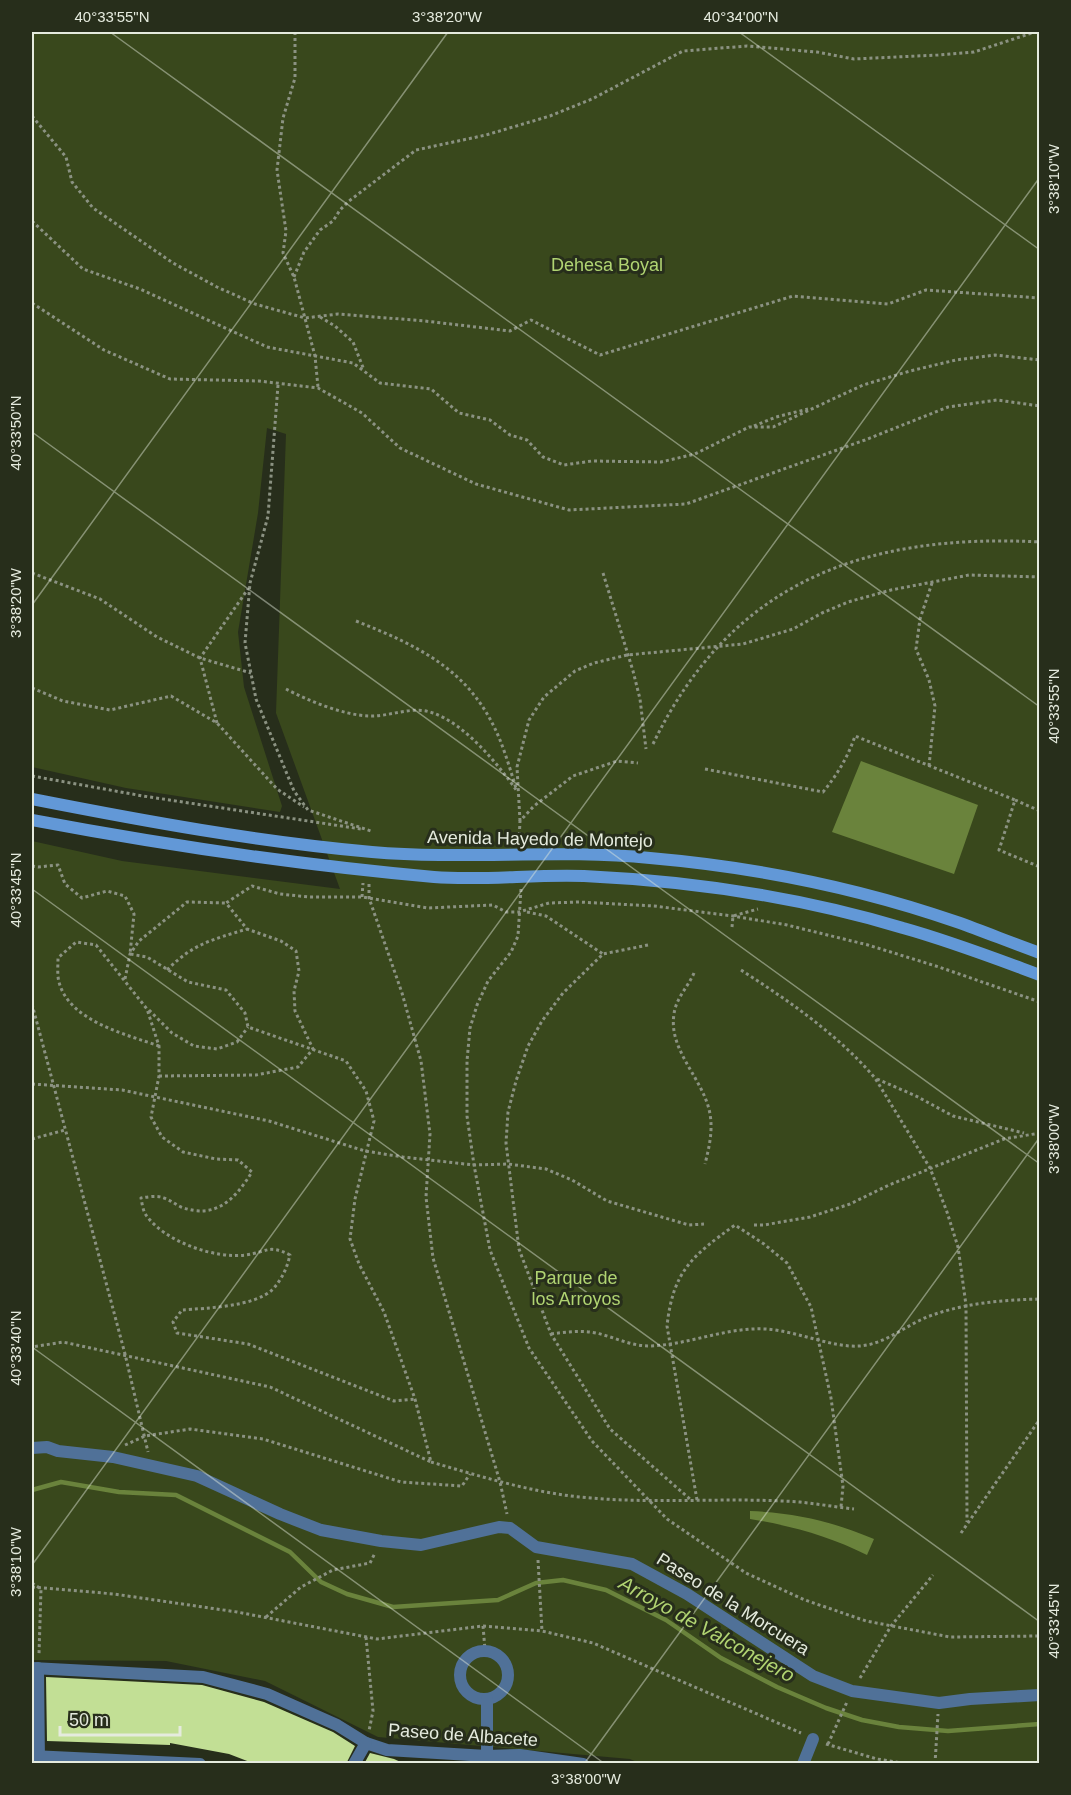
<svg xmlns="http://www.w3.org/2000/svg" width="1071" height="1795" font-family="Helvetica,sans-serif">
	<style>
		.green { fill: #39481c }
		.water { fill: #6a833c }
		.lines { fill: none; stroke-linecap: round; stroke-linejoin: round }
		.stream { stroke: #6a833c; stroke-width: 4.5 }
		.building { fill: #c2df95 }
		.path { stroke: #8b9282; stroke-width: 3; stroke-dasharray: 3 3; stroke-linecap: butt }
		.street { stroke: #507198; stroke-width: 12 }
		.secondary { stroke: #6298d7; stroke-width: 12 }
		.ticks { fill: none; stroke: #e5ebde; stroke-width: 1.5; stroke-opacity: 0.45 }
		.labels { text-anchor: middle; stroke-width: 6; stroke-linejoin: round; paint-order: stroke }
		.park-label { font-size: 18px; fill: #b0d472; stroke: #272e1b }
		.street-label { font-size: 18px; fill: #e5ebde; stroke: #272e1b }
		.water-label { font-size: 20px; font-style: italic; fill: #b1d472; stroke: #272e1b }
		.neatline { fill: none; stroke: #e5ebde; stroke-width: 2 }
		.ticks-label { font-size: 15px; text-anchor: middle; fill: #e5ebde }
	</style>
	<rect width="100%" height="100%" fill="#272e1b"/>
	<path class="green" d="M 32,32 L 1039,32 L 1039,1763 L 639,1763 L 630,1759 L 378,1737 L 265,1681 L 166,1661 L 32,1660 L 32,841 L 122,861 L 340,889 L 276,713 L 286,434 L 267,428 L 258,513 L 238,632 L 244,687 L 282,806 L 280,812 L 126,788 L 32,767 Z"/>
	<g class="water">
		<path d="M 861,761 L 978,805 L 954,874 L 832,832 Z"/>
		<path d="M 750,1511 C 796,1513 831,1521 874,1539 L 867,1555 C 829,1536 792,1526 750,1519 Z"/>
	</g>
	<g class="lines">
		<path class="stream" d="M 32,1490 L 61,1482 L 119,1492 L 176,1495 L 290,1552 L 321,1582 L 347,1594 L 393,1607 L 498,1600 L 536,1583 L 563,1580 L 606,1590 L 666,1620 L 721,1658 L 777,1687 L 826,1708 L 862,1720 L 899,1727 L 948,1731 L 1040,1724"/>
	</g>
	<g class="building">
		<path d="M 46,1677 L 202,1685 L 264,1702 L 333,1732 L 355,1746 L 346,1764 L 255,1764 L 229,1754 L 170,1743 L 170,1745 L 47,1741 Z"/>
		<path d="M 370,1753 L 394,1759 L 405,1764 L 364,1764 Z"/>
	</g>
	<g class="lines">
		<g class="path">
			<path d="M 295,32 L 295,78 L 283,118 L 277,170 L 286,231 L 283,253 L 294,277 L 315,356 L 318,387"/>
			<path d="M 32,116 L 66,157 L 72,182 L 93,208 L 173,263 L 217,287 L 255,304 L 305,318 L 338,314 L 425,321 L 510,331 L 531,320 L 600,355 L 793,296 L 888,304 L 926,290 L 1040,298"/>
			<path d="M 32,221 L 83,269 L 140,289 L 267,347 L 353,363 L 380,383 L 431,389 L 459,413 L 490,420 L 510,435 L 527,440 L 543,457 L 564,465 L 592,461 L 661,462 L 695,454 L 749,427 L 773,427 L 863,385 L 910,371 L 956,360 L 995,355 L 1040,360"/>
			<path d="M 294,277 L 304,252 L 320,230 L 333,221 L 340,210 L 349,201 L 416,150 L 486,135 L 550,116 L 592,99 L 683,51 L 747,46 L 817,52 L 854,59 L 938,55 L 974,52 L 1035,32"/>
			<path d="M 32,303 L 104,350 L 170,379 L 259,381 L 318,388 L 362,413 L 400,448 L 476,484 L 569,510 L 686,504 L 865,440 L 948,407 L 997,400 L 1040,406"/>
			<path d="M 320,317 L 335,326 L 353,342 L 364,370"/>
			<path d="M 278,385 L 268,516 L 250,583 L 245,643 L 256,699 L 294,791 L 308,810 L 371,831"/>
			<path d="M 754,426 L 776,417 L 808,409"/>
			<path d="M 32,573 L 100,599 L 157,637 L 200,658 L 251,673"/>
			<path d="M 603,573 L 633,671 L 640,699 L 646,749"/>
			<path d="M 356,621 C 421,647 472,671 500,740 C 506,755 511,772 516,788"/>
			<path d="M 32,688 L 63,701 L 110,710 L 171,696 L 217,723 L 277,789 L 304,807"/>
			<path d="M 286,689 C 309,701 343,715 369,716 C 390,717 412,705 433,713 C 465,724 498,764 517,791"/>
			<path d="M 217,723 L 200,658 L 248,589"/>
			<path d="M 653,744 C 732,580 867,533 1040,542"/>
			<path d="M 929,766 L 935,706 L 929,680 L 916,649 L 920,619 L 932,583"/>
			<path d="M 705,769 L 823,792 C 837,775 848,757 855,736 L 1015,800 L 999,850 L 1040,867"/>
			<path d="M 32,776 L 143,796 L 361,829"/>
			<path d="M 1015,800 L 1040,811"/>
			<path d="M 520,821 L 517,767 L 529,720 L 544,697 L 575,671 L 594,663 L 627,655 L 743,644 L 793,629 L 822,613 L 848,602 L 891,590 L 969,575 L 1040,577"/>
			<path d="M 519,841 L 520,821 L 534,806 L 573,776 L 617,761 L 638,763"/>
			<path d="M 32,866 L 38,867 L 58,865 L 65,884 L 82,898 L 107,891 L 125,896 L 134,914 L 130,954 L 147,957 L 188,982 L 226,990 L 245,1013 L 248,1027 L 346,1061 L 366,1091 L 374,1121 L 355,1199 L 350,1239 L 359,1264 L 384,1312 L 415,1399 L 431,1462 L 270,1387 L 63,1342 L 32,1347"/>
			<path d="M 369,884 L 369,898 L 402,993 L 421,1061 L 430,1134 L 426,1197 L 433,1258 L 500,1482 L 507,1514"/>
			<path d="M 521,889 L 518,936 L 511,952 L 488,981 L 477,1005 L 470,1028 L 467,1061 L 467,1116 L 474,1165 L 490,1250 L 529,1348 L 592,1441 L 667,1519 L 746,1573 L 805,1600 L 866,1621 L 950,1637 L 1040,1636"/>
			<path d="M 362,897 L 363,883"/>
			<path d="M 527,912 L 546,916 L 603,954"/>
			<path d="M 732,927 L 733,916 L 758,909"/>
			<path d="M 648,945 L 603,954 L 563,993 L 542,1021 L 528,1046 L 516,1081 L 508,1112 L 506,1143 L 519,1249 L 551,1334 L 610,1429 L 691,1500"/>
			<path d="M 167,970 C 194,943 212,940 247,929"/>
			<path d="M 741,970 C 789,1001 837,1034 875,1078 L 930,1168 L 947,1212 L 958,1247 L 966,1305 L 967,1522"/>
			<path d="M 694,973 C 688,987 676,998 674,1014 C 668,1051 704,1079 710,1114 C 713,1131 709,1148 705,1164"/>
			<path d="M 125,979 L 130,954 L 139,941 L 187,902 L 226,903"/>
			<path d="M 32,1004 L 125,1354 L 148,1452"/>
			<path d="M 149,1010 L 172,1033 L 194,1046 L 217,1049 L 237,1042 L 248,1027"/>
			<path d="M 159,1046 C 125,1034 69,1021 59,982 C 57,975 58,965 58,958 L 76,942 L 96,945 L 147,1009 L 159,1046 L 159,1076 L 151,1117 L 162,1137 L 183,1152 L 216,1159 L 238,1160 L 252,1172 C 235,1199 216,1220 181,1207 C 175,1204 170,1200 164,1198 C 157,1195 148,1197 141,1198 C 142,1203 143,1211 146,1215 C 165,1242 215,1259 246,1255 C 268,1252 268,1244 290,1255 C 287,1268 282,1279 273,1289 C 255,1307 206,1308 182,1310 L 173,1322 L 177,1333 L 248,1344 L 394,1401 L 415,1399"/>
			<path d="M 159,1076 L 256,1075 L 298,1067 L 313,1049 L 295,1011 L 294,991 L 299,971 L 296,951 L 281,941 L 247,929 L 226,903 L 252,886 L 280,894 L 309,897 L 362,897 L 428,908 L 493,905 L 506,912 L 519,912 L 549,903 L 579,902 L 654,906 L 733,916 L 787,925 L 868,945 L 939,967 L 1040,1002"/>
			<path d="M 877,1079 L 916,1096 L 953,1116 L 1024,1133"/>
			<path d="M 32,1084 L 122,1090 L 269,1121 L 365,1151 L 403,1157 L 474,1165 L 508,1164 L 546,1169 L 572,1180 L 607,1201 L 689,1225 L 704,1224"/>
			<path d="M 32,1139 L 65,1130"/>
			<path d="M 754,1225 L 764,1225 L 810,1217 L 850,1204 L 889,1185 L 1004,1139 L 1040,1133"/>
			<path d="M 551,1334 C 566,1332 581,1330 596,1333 C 614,1337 631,1346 649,1346 C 689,1345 725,1327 766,1329 C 797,1331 832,1348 860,1346 C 885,1344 905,1326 927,1317 C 964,1303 1001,1300 1040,1299"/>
			<path d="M 125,1445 L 145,1436 L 190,1429 L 263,1439 L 401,1482 L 462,1486 L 470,1474"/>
			<path d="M 431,1462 C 483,1477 536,1494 591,1498 C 660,1504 730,1497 800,1502 C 818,1504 836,1507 854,1509"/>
			<path d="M 697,1500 L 667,1326 C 673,1271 692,1256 735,1225 L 764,1244 L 787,1263 L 811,1307 L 831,1398 L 843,1486 L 841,1507"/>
			<path d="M 961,1533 L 1040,1419"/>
			<path d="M 538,1560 L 542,1631"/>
			<path d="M 32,1583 L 41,1589 L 39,1654"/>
			<path d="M 32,1587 L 114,1594 L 237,1612 L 377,1639 L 483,1626 L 542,1631 L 593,1643 L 801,1733"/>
			<path d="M 266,1617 L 301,1587 L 333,1570 L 370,1563 L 375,1553"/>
			<path d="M 483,1626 L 485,1650"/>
			<path d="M 366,1637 L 373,1711 L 369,1731"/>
			<path d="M 860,1678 L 891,1626 L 933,1575"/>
			<path d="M 826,1744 L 877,1759 L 909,1764"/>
			<path d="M 828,1744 L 847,1702"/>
			<path d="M 935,1764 L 938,1714"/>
		</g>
		<g class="street">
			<path d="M 32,1448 L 47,1447 L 58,1451 L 113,1457 L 197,1476 L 280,1514 L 321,1530 L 381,1541 L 421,1545 L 499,1527 L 510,1528 L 536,1547 L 632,1564 L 687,1594 L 813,1676 L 852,1691 L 939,1703 L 970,1699 L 1040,1695"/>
			<circle cx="484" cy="1675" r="24"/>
			<path d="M 32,1668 L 203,1677 L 267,1694 L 337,1725 L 366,1743 L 387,1750 L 487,1756 L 520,1755 L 583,1764"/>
			<path d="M 38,1668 L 39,1763"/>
			<path d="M 32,1756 L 200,1764"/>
			<path d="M 487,1763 L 487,1699"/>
			<path d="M 354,1764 L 366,1743"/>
			<path d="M 803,1764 L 813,1739"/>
		</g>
		<g class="secondary">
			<path d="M 32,799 C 144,821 258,842 372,852 C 465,860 558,849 650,858 C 754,867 859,888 957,922 C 985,932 1012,943 1040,953"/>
			<path d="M 32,820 C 165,845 299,865 434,877 C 484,881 534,874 584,876 C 691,881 800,897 903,928 C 950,941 994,958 1040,975"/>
		</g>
	</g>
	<path class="ticks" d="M 110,32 L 1040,707M 739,32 L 1040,250M 32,432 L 1040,1164M 32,605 L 448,32M 32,889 L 1040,1622M 32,1347 L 605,1764M 32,1565 L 1040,177M 584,1764 L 1040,1137"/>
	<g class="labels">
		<g class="park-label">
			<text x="607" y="271">Dehesa Boyal</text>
			<text x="576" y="1284">Parque de<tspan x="576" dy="21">los Arroyos</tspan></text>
		</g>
		<g class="street-label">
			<text transform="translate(540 839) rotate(1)" y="6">Avenida Hayedo de Montejo</text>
			<text transform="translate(733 1604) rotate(32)" y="6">Paseo de la Morcuera</text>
			<text transform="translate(463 1735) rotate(4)" y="6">Paseo de Albacete</text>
		</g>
		<g class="water-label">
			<text transform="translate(707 1629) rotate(29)" y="7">Arroyo de Valconejero</text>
		</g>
	</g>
	<rect width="1071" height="1795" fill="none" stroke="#272e1b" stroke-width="66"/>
	<path d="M60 1726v9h120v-9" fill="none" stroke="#e5ebde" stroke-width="3"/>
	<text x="69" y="1726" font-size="18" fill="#e5ebde" stroke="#272e1b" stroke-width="4.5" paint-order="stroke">50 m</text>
	<rect x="33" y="33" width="1005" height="1729" class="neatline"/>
	<g class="ticks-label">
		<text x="112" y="22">40°33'55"N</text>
		<text x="447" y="22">3°38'20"W</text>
		<text x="741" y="22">40°34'00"N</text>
		<text transform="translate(1054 179) rotate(-90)" y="5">3°38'10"W</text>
		<text transform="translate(16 433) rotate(-90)" y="5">40°33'50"N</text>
		<text transform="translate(16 603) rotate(-90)" y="5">3°38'20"W</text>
		<text transform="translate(1054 706) rotate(-90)" y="5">40°33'55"N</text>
		<text transform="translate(16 890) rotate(-90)" y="5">40°33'45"N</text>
		<text transform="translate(1054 1139) rotate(-90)" y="5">3°38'00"W</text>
		<text transform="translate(16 1348) rotate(-90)" y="5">40°33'40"N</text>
		<text transform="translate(16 1562) rotate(-90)" y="5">3°38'10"W</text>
		<text transform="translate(1054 1621) rotate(-90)" y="5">40°33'45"N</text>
		<text x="586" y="1784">3°38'00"W</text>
	</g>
</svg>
